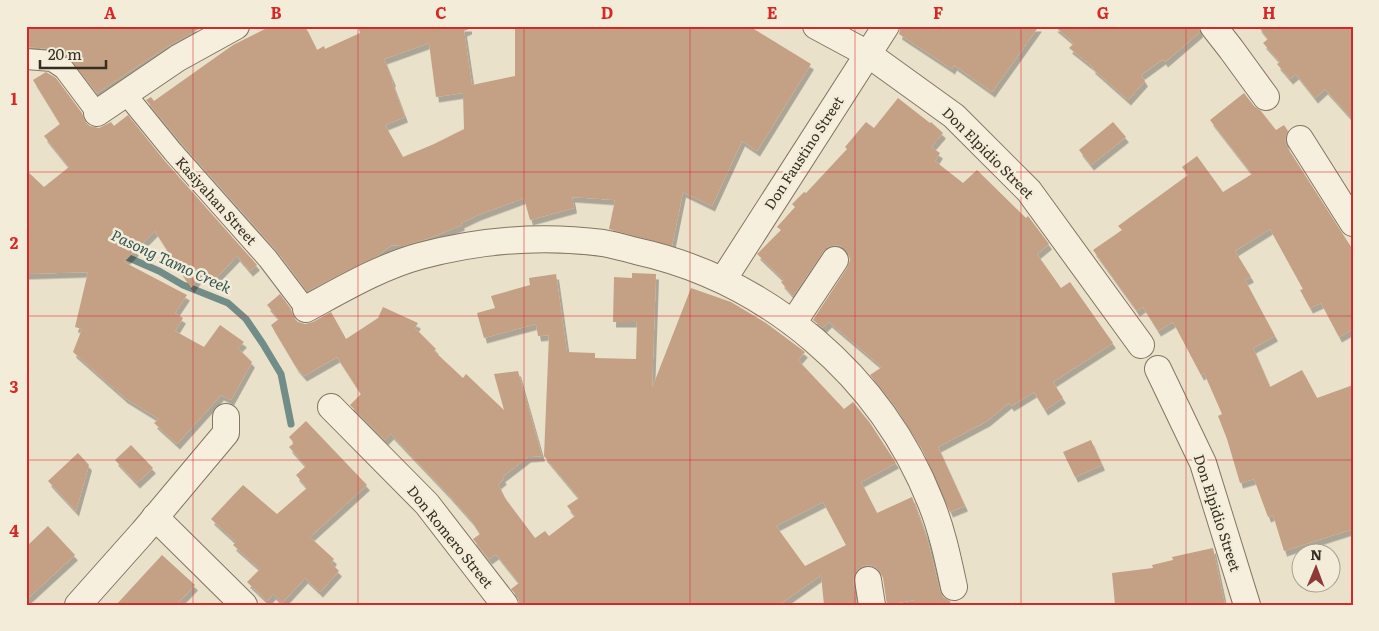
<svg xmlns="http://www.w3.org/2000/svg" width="1379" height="631" font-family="Literata,serif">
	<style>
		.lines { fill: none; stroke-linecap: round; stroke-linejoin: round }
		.stream { stroke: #728d87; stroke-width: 7 }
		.building { fill: #c4a085; fill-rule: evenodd; filter: url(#shadow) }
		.pedestrian-casing { stroke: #857561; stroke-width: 22 }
		.minor-casing { stroke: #857561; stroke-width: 28 }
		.pedestrian { stroke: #f6efdd; stroke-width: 20 }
		.minor { stroke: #f6efdd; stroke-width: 26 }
		.grid { fill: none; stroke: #d62828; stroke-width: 1; stroke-opacity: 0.55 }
		.labels { text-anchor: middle; stroke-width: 5; stroke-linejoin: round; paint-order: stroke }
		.street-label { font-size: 14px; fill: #372d22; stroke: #f2ecd9 }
		.water-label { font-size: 15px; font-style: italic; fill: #335554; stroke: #f2ecd9 }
		.neatline { fill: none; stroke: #d62828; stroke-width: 2 }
		.grid-label { font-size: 16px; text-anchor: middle; font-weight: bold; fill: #d62828 }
	</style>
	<defs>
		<filter id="shadow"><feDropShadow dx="3" dy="5.5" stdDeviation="0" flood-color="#0004"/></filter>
	</defs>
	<rect width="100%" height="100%" fill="#eae1cb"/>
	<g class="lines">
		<path class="stream" d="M 120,254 L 159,271 L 183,285 L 228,303 L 246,319 L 263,344 L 281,374 L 291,424"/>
	</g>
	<g class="building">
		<path d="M 26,26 L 204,26 L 165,48 L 97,93 L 69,58 L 77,53 L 62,53 L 53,49 L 26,47 Z"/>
		<path d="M 271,26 L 305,26 L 317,50 L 324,46 L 325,49 L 360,33 L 358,26 L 469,26 L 469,29 L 464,31 L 472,85 L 515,76 L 515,26 L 749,26 L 811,64 L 757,151 L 742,141 L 712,206 L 683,192 L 672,246 L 609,229 L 615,200 L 572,197 L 574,208 L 530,220 L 524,198 L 478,215 L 461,223 L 462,225 L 430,238 L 403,246 L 392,245 L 377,256 L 307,291 L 277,251 L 182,144 L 146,100 L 151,97 L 154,101 L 233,45 ZM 429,43 L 436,97 L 463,93 L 464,129 L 434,144 L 403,157 L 385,125 L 405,117 L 392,82 L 393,81 L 384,59 Z"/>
		<path d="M 901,26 L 1039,26 L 992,92 L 954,65 L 952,69 L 899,34 Z"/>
		<path d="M 1054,26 L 1198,26 L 1200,32 L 1165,62 L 1163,59 L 1141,75 L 1145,81 L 1128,100 L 1092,68 L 1093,67 L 1069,48 L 1074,43 Z"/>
		<path d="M 1258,26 L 1353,26 L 1353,120 L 1325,89 L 1315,98 L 1296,74 L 1290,79 L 1277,64 L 1280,62 L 1263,43 L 1268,39 Z"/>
		<path d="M 46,72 L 56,78 L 82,113 L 85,122 L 90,126 L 99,128 L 111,122 L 114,126 L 128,115 L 164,160 L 257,265 L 250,271 L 237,256 L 214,280 L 204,270 L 191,288 L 155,231 L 124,262 L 187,295 L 175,313 L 183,318 L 175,331 L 204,347 L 220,325 L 244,342 L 238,348 L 252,362 L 231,400 L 221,395 L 177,444 L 154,423 L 159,419 L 125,398 L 73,352 L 82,329 L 75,327 L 88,272 L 26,274 L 26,170 L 44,187 L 69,167 L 44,136 L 60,124 L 33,80 Z"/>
		<path d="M 1244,93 L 1254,106 L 1261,111 L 1276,130 L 1284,125 L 1288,131 L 1285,139 L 1287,147 L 1353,250 L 1353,329 L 1339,337 L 1321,303 L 1310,308 L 1300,290 L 1303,289 L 1270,229 L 1235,251 L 1251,277 L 1245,280 L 1275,336 L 1253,348 L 1270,387 L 1302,370 L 1317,398 L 1353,385 L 1353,529 L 1284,551 L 1273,515 L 1268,517 L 1254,479 L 1240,483 L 1227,439 L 1218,416 L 1222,414 L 1204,373 L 1201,375 L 1173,322 L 1158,331 L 1143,307 L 1137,311 L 1093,250 L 1122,230 L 1118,226 L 1188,175 L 1182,167 L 1197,156 L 1223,192 L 1252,174 L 1210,120 Z"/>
		<path d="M 898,98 L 930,123 L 931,122 L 943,133 L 931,147 L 940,153 L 935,161 L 963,183 L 977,170 L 1026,218 L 1028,216 L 1049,244 L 1037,254 L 1061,288 L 1070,282 L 1113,343 L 1053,382 L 1063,398 L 1045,410 L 1034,392 L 1011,406 L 1009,403 L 987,421 L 938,447 L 965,506 L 950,512 L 922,449 L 895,406 L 870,375 L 882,367 L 829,322 L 823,328 L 813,320 L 847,268 L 850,260 L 848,253 L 843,247 L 836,245 L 828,247 L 823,252 L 793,296 L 781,282 L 784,280 L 757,254 L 781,230 L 777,227 L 795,207 L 792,204 L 804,192 L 806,193 L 847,149 L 845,147 L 866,122 L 874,128 Z"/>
		<path d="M 1113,122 L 1126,137 L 1091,165 L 1079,150 Z"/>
		<path d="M 632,273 L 656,274 L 652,388 L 691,288 L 731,302 L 766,323 L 805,352 L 798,360 L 844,409 L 853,402 L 870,423 L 896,463 L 861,482 L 877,513 L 912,497 L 927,538 L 940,591 L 943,597 L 950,601 L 951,605 L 914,605 L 914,600 L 887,605 L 883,578 L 880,571 L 874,566 L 866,565 L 858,569 L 854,575 L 853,582 L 857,605 L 824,605 L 821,575 L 779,605 L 520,605 L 517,596 L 511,589 L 519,583 L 496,554 L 489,559 L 473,539 L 480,534 L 471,520 L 448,494 L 391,434 L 385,440 L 350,405 L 361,394 L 337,357 L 304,376 L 296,367 L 271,325 L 279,319 L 267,305 L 280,294 L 291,309 L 293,317 L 298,322 L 305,324 L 313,322 L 331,312 L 346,339 L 378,318 L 383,307 L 418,323 L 415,328 L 436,349 L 434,351 L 463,378 L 466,374 L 504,410 L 494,374 L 518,371 L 542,456 L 528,457 L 502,477 L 504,479 L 498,484 L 505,498 L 535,538 L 545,531 L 549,536 L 575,516 L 567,506 L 579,498 L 544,456 L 549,335 L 538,336 L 536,324 L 484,338 L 477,313 L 495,308 L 491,296 L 530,285 L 529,278 L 556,274 L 567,352 L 595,353 L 595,358 L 636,359 L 637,322 L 613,322 L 614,277 L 632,278 ZM 823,502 L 846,545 L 805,566 L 776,526 Z"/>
		<path d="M 306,421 L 367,485 L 310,537 L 334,559 L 331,563 L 339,571 L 320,592 L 305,578 L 282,603 L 273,594 L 267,601 L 247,582 L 260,569 L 233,545 L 236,542 L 211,519 L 243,485 L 277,514 L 307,488 L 296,475 L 306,466 L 289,447 L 294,443 L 289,437 Z"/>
		<path d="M 1091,440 L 1102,465 L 1075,477 L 1063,452 Z"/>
		<path d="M 131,445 L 153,468 L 137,483 L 115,460 Z"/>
		<path d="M 78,453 L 89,465 L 76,511 L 48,481 Z"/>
		<path d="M 48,526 L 75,555 L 26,600 L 26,547 Z"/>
		<path d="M 1213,548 L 1225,605 L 1115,605 L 1112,573 L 1153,568 L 1152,565 L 1173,560 L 1172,557 Z"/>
		<path d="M 162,555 L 195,585 L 176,605 L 116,605 Z"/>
	</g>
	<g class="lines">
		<g class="pedestrian-casing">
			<g id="pedestrian">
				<path d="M 26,59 L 52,61 L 64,69 L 97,113"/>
				<path d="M 125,93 L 173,152 L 268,259 L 306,309"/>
			</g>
		</g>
		<g class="minor-casing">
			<g id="minor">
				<path d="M 816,26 L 868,54 L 954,116 L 1029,191 L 1141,345"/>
				<path d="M 1213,26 L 1231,49 L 1266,97"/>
				<path d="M 97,113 L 178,58 L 236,26"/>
				<path d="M 1300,139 L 1353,223"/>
				<path d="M 723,280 L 886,26"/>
				<path d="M 306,309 C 343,289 380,267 420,256 C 480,240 542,235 603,243 C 614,245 625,248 636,251 C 768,280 881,376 931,503 C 942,530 948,559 954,587"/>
				<path d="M 793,323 L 835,260"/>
				<path d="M 1158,369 L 1203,463 L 1247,605"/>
				<path d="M 331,407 L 427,504 L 505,605"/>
				<path d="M 155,517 L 244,605"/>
				<path d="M 868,580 L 872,605"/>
				<path d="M 78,605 L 143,532 L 226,433 L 226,417"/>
			</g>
		</g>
		<use href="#pedestrian" class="pedestrian"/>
		<use href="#minor" class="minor"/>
	</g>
	<path class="grid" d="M 193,26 L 193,605M 358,26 L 358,605M 524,26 L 524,605M 690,26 L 690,605M 855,26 L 855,605M 1021,26 L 1021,605M 1186,26 L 1186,605M 26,172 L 1353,172M 26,316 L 1353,316M 26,460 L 1353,460"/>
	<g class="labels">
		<g class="street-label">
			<text transform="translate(804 153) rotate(-57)" y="5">Don Faustino Street</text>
			<text transform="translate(988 153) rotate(45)" y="5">Don Elpidio Street</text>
			<text transform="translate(216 201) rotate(48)" y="5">Kasiyahan Street</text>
			<text transform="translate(1217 513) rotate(72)" y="5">Don Elpidio Street</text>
			<text transform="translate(450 537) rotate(51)" y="5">Don Romero Street</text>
		</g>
		<g class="water-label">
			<text transform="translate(171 262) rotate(25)" y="5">Pasong Tamo Creek</text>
		</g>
	</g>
	<rect width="1379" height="631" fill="none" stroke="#f2ecd9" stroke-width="55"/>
	<g transform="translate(1316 568) rotate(1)"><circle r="24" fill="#f2ecd9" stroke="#a7a090"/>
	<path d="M0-4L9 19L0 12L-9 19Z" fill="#8e3837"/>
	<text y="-8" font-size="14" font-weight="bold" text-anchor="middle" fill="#372d22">N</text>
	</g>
	<path d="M40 60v8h66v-8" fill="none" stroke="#372d22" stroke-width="2.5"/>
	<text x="48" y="60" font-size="15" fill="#372d22" stroke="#f2ecd9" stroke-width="4" paint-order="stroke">20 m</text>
	<rect x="28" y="28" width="1324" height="576" class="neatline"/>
	<g class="grid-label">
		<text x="110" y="19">A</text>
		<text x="276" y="19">B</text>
		<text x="441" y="19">C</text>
		<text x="607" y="19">D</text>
		<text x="772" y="19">E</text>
		<text x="938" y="19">F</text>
		<text x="1103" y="19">G</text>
		<text x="1269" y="19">H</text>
		<text x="14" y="105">1</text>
		<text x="14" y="249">2</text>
		<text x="14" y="393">3</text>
		<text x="14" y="537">4</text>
	</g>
</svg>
